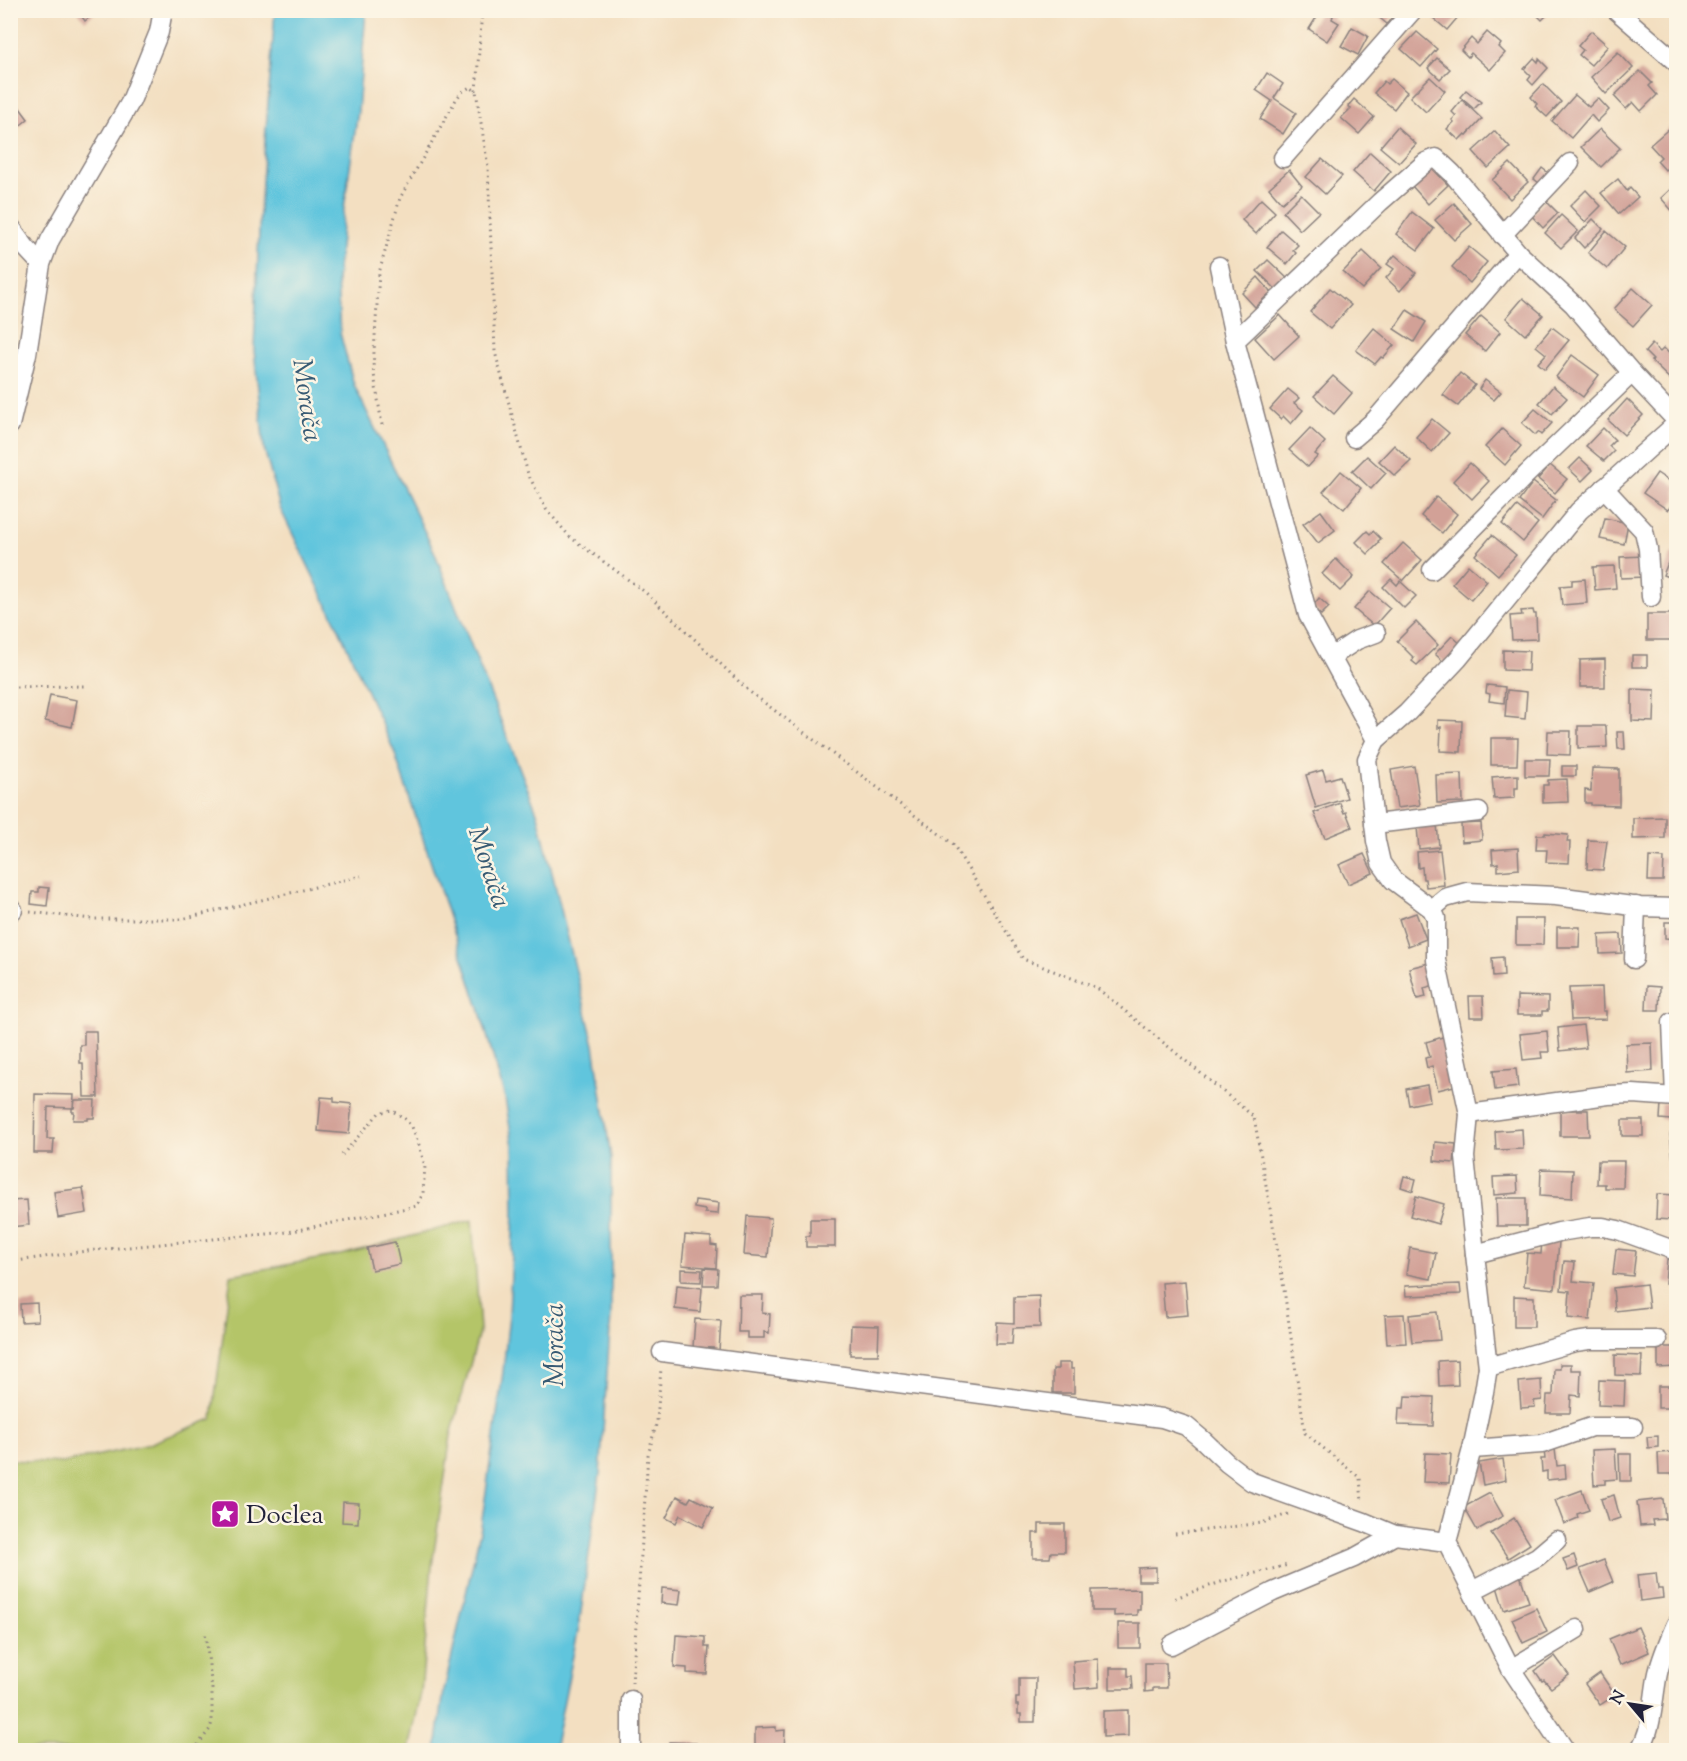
<svg xmlns="http://www.w3.org/2000/svg" width="1687" height="1761" font-family="'Sorts Mill Goudy',serif">
	<style>
		.green { fill: #b4c568; stroke: #6b7452; stroke-width: 1.5 }
		.water { fill: #60c5dd; stroke: #41748c; stroke-width: 1.5 }
		.building { fill: #d2a197 }
		.lines { fill: none; stroke-linecap: round; stroke-linejoin: round }
		.minor-casing { stroke: #8a807e; stroke-width: 21 }
		.path { stroke: #8a807e; stroke-width: 3; stroke-dasharray: 1.5 4.5; stroke-linecap: butt }
		.minor { stroke: #fff; stroke-width: 18 }
		.labels { text-anchor: middle; stroke-width: 5; stroke-linejoin: round; paint-order: stroke }
		.poi-label { font-size: 26px; fill: #22223b; stroke: #fcf5e5; text-anchor: start }
		.water-label { font-size: 27px; font-style: italic; fill: #385b74; stroke: #fcf5e5 }
	</style>
	<rect width="100%" height="100%" fill="#fcf5e5"/>
	<filter id="ink" filterUnits="userSpaceOnUse"><feTurbulence type="fractalNoise" baseFrequency=".0167" numOctaves="2"/><feDisplacementMap in="SourceGraphic" scale="12" xChannelSelector="R" yChannelSelector="G"/><feConvolveMatrix kernelMatrix="1 2 1 2 8 2 1 2 1" color-interpolation-filters="sRGB"/></filter>
	<filter id="wash" filterUnits="userSpaceOnUse"><feTurbulence type="fractalNoise" baseFrequency=".008" numOctaves="4" result="noise"/><feDisplacementMap in="SourceGraphic" scale="24" xChannelSelector="R" yChannelSelector="G"/><feGaussianBlur stdDeviation="1.35" result="paint"/><feColorMatrix in="noise" values="0 0 0 0 0 0 0 0 0 0 0 0 0 0 0 0 0 1.4 0 .05"/><feComposite in="paint" operator="in"/></filter>
	<g filter="url(#wash)">
		<rect width="100%" height="100%" fill="#f3dfc1"/>
		<path class="green" d="M 472,1220 L 480,1329 L 451,1435 L 432,1566 L 421,1693 L 409,1750 L 11,1750 L 10,1460 L 63,1463 L 146,1445 L 212,1419 L 231,1275 L 345,1254 Z"/>
		<path class="water" d="M 275,11 L 366,11 L 358,111 L 343,215 L 337,280 L 340,333 L 354,385 L 434,551 L 538,815 L 594,1045 L 611,1158 L 611,1315 L 600,1474 L 579,1626 L 554,1750 L 436,1750 L 444,1691 L 481,1527 L 503,1372 L 509,1315 L 514,1212 L 513,1146 L 505,1098 L 479,1008 L 394,751 L 338,627 L 280,508 L 264,448 L 254,350 L 260,208 Z"/>
		<g id="blocks">
			<g class="building">
				<path d="M 77,10 L 98,10 L 85,21 Z"/>
				<path d="M 1321,10 L 1324,10 L 1333,16 L 1332,19 L 1339,23 L 1327,41 L 1309,29 Z"/>
				<path d="M 1370,10 L 1397,10 L 1387,24 Z"/>
				<path d="M 1424,10 L 1464,10 L 1447,30 Z"/>
				<path d="M 1532,10 L 1552,10 L 1542,20 Z"/>
				<path d="M 1352,27 L 1368,36 L 1358,55 L 1341,46 Z"/>
				<path d="M 1591,31 L 1608,46 L 1591,65 L 1579,55 L 1583,50 L 1578,46 Z"/>
				<path d="M 1417,32 L 1437,49 L 1421,67 L 1401,49 Z"/>
				<path d="M 1487,32 L 1501,44 L 1499,47 L 1505,53 L 1490,70 L 1471,53 L 1468,57 L 1461,50 L 1471,38 L 1477,44 Z"/>
				<path d="M 1618,52 L 1633,68 L 1606,94 L 1591,77 Z"/>
				<path d="M 1437,58 L 1450,69 L 1440,79 L 1428,68 Z"/>
				<path d="M 1534,58 L 1538,62 L 1539,59 L 1548,68 L 1533,85 L 1528,80 L 1531,76 L 1524,69 Z"/>
				<path d="M 1640,71 L 1652,83 L 1649,86 L 1657,95 L 1641,111 L 1633,102 L 1626,109 L 1614,96 Z"/>
				<path d="M 1267,73 L 1283,84 L 1274,98 L 1296,113 L 1283,134 L 1260,119 L 1272,101 L 1256,90 Z"/>
				<path d="M 1430,77 L 1445,91 L 1426,112 L 1410,97 Z"/>
				<path d="M 1392,79 L 1407,92 L 1394,109 L 1374,93 L 1384,81 L 1387,84 Z"/>
				<path d="M 1543,84 L 1561,102 L 1547,117 L 1535,106 L 1537,104 L 1531,97 Z"/>
				<path d="M 1466,90 L 1481,102 L 1474,109 L 1460,97 Z"/>
				<path d="M 1575,95 L 1589,107 L 1598,98 L 1609,110 L 1597,122 L 1591,115 L 1571,138 L 1552,121 Z"/>
				<path d="M 1354,99 L 1374,117 L 1359,134 L 1341,118 L 1351,108 L 1348,106 Z"/>
				<path d="M 14,100 L 28,119 L 10,134 L 10,102 Z"/>
				<path d="M 1462,100 L 1482,119 L 1467,135 L 1465,134 L 1459,140 L 1447,129 L 1454,122 L 1452,120 L 1456,116 L 1452,112 Z"/>
				<path d="M 1672,126 L 1676,131 L 1676,160 L 1665,170 L 1657,161 L 1661,157 L 1650,145 Z"/>
				<path d="M 1397,127 L 1416,144 L 1399,163 L 1380,147 Z"/>
				<path d="M 1600,129 L 1620,148 L 1601,167 L 1581,147 Z"/>
				<path d="M 1495,131 L 1510,148 L 1488,168 L 1473,151 Z"/>
				<path d="M 1370,152 L 1391,171 L 1374,191 L 1353,172 Z"/>
				<path d="M 1322,159 L 1342,176 L 1325,194 L 1306,177 Z"/>
				<path d="M 1510,163 L 1528,182 L 1510,199 L 1492,180 Z"/>
				<path d="M 1432,168 L 1448,185 L 1428,204 L 1412,186 Z"/>
				<path d="M 1542,168 L 1551,175 L 1543,186 L 1534,179 Z"/>
				<path d="M 1289,170 L 1302,186 L 1282,203 L 1269,188 Z"/>
				<path d="M 1618,179 L 1627,191 L 1630,188 L 1638,197 L 1619,214 L 1601,193 Z"/>
				<path d="M 1676,184 L 1676,215 L 1661,198 Z"/>
				<path d="M 1586,190 L 1601,206 L 1585,222 L 1570,206 Z"/>
				<path d="M 1301,194 L 1319,212 L 1300,230 L 1283,212 Z"/>
				<path d="M 1261,199 L 1275,212 L 1256,234 L 1242,220 Z"/>
				<path d="M 1545,200 L 1558,213 L 1543,228 L 1531,215 Z"/>
				<path d="M 1454,203 L 1472,224 L 1454,240 L 1435,220 Z"/>
				<path d="M 1412,212 L 1434,229 L 1418,250 L 1396,234 Z"/>
				<path d="M 1561,215 L 1578,231 L 1561,248 L 1545,233 Z"/>
				<path d="M 1593,219 L 1603,229 L 1584,248 L 1575,238 Z"/>
				<path d="M 1281,230 L 1298,245 L 1293,250 L 1296,253 L 1287,264 L 1267,247 Z"/>
				<path d="M 1606,231 L 1625,247 L 1607,269 L 1588,253 Z"/>
				<path d="M 1469,247 L 1487,262 L 1470,283 L 1452,267 Z"/>
				<path d="M 1363,251 L 1381,268 L 1362,289 L 1343,272 Z"/>
				<path d="M 1395,255 L 1416,273 L 1400,291 L 1386,278 L 1394,269 L 1387,264 Z"/>
				<path d="M 1268,260 L 1290,281 L 1279,292 L 1257,271 Z"/>
				<path d="M 1258,277 L 1271,292 L 1255,307 L 1242,293 Z"/>
				<path d="M 1330,288 L 1351,305 L 1330,329 L 1310,312 Z"/>
				<path d="M 1633,288 L 1652,305 L 1633,326 L 1614,309 Z"/>
				<path d="M 1523,298 L 1543,315 L 1525,335 L 1506,318 Z"/>
				<path d="M 1407,310 L 1426,322 L 1414,342 L 1394,329 Z"/>
				<path d="M 1280,315 L 1299,336 L 1274,359 L 1255,338 Z"/>
				<path d="M 1481,316 L 1500,332 L 1485,351 L 1465,335 Z"/>
				<path d="M 1552,327 L 1569,340 L 1545,369 L 1538,363 L 1546,354 L 1536,346 Z"/>
				<path d="M 1374,328 L 1394,345 L 1383,358 L 1381,357 L 1375,364 L 1356,350 Z"/>
				<path d="M 1652,344 L 1660,352 L 1664,348 L 1676,361 L 1676,380 L 1674,383 L 1651,361 L 1653,360 L 1645,352 Z"/>
				<path d="M 1572,355 L 1599,375 L 1583,397 L 1556,377 Z"/>
				<path d="M 1460,373 L 1475,385 L 1458,406 L 1443,395 Z"/>
				<path d="M 1333,376 L 1352,393 L 1334,414 L 1314,396 Z"/>
				<path d="M 1485,380 L 1501,392 L 1494,400 L 1479,389 Z"/>
				<path d="M 1553,386 L 1567,398 L 1552,414 L 1539,403 Z"/>
				<path d="M 1288,389 L 1299,398 L 1294,403 L 1303,410 L 1291,424 L 1283,416 L 1281,419 L 1270,409 Z"/>
				<path d="M 1627,399 L 1643,415 L 1624,435 L 1608,420 Z"/>
				<path d="M 1535,409 L 1552,423 L 1541,435 L 1538,432 L 1535,435 L 1522,423 Z"/>
				<path d="M 1432,419 L 1449,433 L 1432,452 L 1416,437 Z"/>
				<path d="M 1310,428 L 1325,442 L 1315,454 L 1318,456 L 1308,467 L 1289,450 Z"/>
				<path d="M 1603,428 L 1615,440 L 1609,446 L 1614,451 L 1604,461 L 1586,446 Z"/>
				<path d="M 1502,429 L 1521,446 L 1505,465 L 1485,447 Z"/>
				<path d="M 1394,445 L 1411,461 L 1395,476 L 1379,461 Z"/>
				<path d="M 1367,456 L 1386,473 L 1371,489 L 1352,471 Z"/>
				<path d="M 1580,458 L 1593,470 L 1582,481 L 1569,469 Z"/>
				<path d="M 1470,463 L 1489,481 L 1472,499 L 1453,481 Z"/>
				<path d="M 1550,465 L 1567,479 L 1555,493 L 1538,479 Z"/>
				<path d="M 1341,471 L 1361,488 L 1344,509 L 1323,492 Z"/>
				<path d="M 1657,473 L 1676,486 L 1676,499 L 1668,510 L 1643,493 Z"/>
				<path d="M 1533,482 L 1556,500 L 1542,519 L 1519,501 Z"/>
				<path d="M 1436,497 L 1457,514 L 1442,533 L 1421,516 Z"/>
				<path d="M 1517,506 L 1538,523 L 1523,542 L 1502,524 Z"/>
				<path d="M 1321,511 L 1335,530 L 1318,543 L 1303,524 Z"/>
				<path d="M 1605,518 L 1628,523 L 1624,544 L 1600,539 Z"/>
				<path d="M 1367,531 L 1370,534 L 1373,531 L 1381,539 L 1378,541 L 1379,543 L 1368,554 L 1356,542 Z"/>
				<path d="M 1492,535 L 1516,555 L 1498,575 L 1475,555 Z"/>
				<path d="M 1403,543 L 1422,560 L 1403,581 L 1384,564 Z"/>
				<path d="M 1672,553 L 1676,555 L 1676,580 L 1663,575 Z"/>
				<path d="M 1645,556 L 1645,577 L 1621,578 L 1620,557 Z"/>
				<path d="M 1336,559 L 1354,577 L 1340,591 L 1322,574 Z"/>
				<path d="M 1468,565 L 1487,581 L 1471,600 L 1452,584 Z"/>
				<path d="M 1614,566 L 1616,588 L 1595,590 L 1593,567 Z"/>
				<path d="M 1391,579 L 1397,585 L 1400,581 L 1416,596 L 1404,608 L 1383,587 Z"/>
				<path d="M 1585,579 L 1587,603 L 1562,605 L 1560,586 L 1572,585 L 1572,580 Z"/>
				<path d="M 1370,591 L 1390,608 L 1374,626 L 1354,609 Z"/>
				<path d="M 1319,598 L 1329,607 L 1321,615 L 1312,607 Z"/>
				<path d="M 1533,610 L 1534,614 L 1536,614 L 1537,639 L 1512,640 L 1510,616 L 1522,615 L 1521,611 Z"/>
				<rect x="1647" y="614" width="27" height="26"/>
				<path d="M 1416,622 L 1438,645 L 1417,665 L 1412,661 L 1414,658 L 1397,641 Z"/>
				<path d="M 1452,636 L 1463,646 L 1446,664 L 1435,654 Z"/>
				<path d="M 1503,650 L 1529,651 L 1528,671 L 1503,670 Z"/>
				<rect x="1632" y="655" width="15" height="12"/>
				<path d="M 1605,659 L 1605,687 L 1580,687 L 1580,660 Z"/>
				<path d="M 1487,685 L 1505,687 L 1504,703 L 1489,701 L 1490,694 L 1486,693 Z"/>
				<path d="M 1632,689 L 1655,690 L 1654,722 L 1632,721 Z"/>
				<path d="M 1507,690 L 1527,692 L 1525,719 L 1505,717 Z"/>
				<path d="M 50,695 L 77,700 L 72,727 L 45,721 Z"/>
				<path d="M 1438,720 L 1462,721 L 1461,752 L 1440,751 L 1441,727 L 1438,728 Z"/>
				<path d="M 1578,726 L 1606,726 L 1607,747 L 1578,748 Z"/>
				<path d="M 1548,731 L 1571,731 L 1570,755 L 1547,754 Z"/>
				<path d="M 1617,732 L 1624,732 L 1625,749 L 1618,749 Z"/>
				<path d="M 1491,738 L 1518,738 L 1517,765 L 1491,765 Z"/>
				<path d="M 1525,759 L 1550,759 L 1549,776 L 1525,776 Z"/>
				<path d="M 1414,766 L 1420,805 L 1397,808 L 1391,770 Z"/>
				<rect x="1562" y="766" width="14" height="10"/>
				<path d="M 1592,768 L 1619,769 L 1619,806 L 1591,805 L 1591,803 L 1585,803 L 1585,790 L 1591,791 Z"/>
				<path d="M 1323,770 L 1326,780 L 1340,776 L 1347,798 L 1316,808 L 1306,775 Z"/>
				<path d="M 1462,774 L 1463,802 L 1437,803 L 1436,775 Z"/>
				<path d="M 1518,775 L 1518,788 L 1515,788 L 1515,798 L 1494,799 L 1492,777 Z"/>
				<path d="M 1567,779 L 1568,802 L 1543,803 L 1543,785 L 1548,785 L 1548,780 Z"/>
				<path d="M 1340,803 L 1344,813 L 1346,812 L 1352,827 L 1325,838 L 1314,813 Z"/>
				<path d="M 1665,817 L 1665,838 L 1633,839 L 1633,818 Z"/>
				<path d="M 1481,823 L 1482,840 L 1462,842 L 1461,824 Z"/>
				<path d="M 1437,824 L 1439,847 L 1419,849 L 1417,827 Z"/>
				<path d="M 1545,833 L 1568,835 L 1567,842 L 1570,842 L 1569,863 L 1546,862 L 1547,850 L 1536,850 L 1537,835 L 1545,835 Z"/>
				<path d="M 1588,840 L 1607,841 L 1603,870 L 1587,869 Z"/>
				<path d="M 1518,848 L 1519,869 L 1498,871 L 1498,863 L 1493,864 L 1492,850 Z"/>
				<path d="M 1440,850 L 1444,885 L 1426,887 L 1425,879 L 1423,879 L 1422,867 L 1418,868 L 1417,852 Z"/>
				<path d="M 1364,854 L 1373,873 L 1348,884 L 1339,865 Z"/>
				<path d="M 1649,857 L 1664,858 L 1663,881 L 1648,881 Z"/>
				<path d="M 39,887 L 49,888 L 47,906 L 31,904 L 32,892 L 39,892 Z"/>
				<path d="M 1416,913 L 1426,939 L 1408,946 L 1399,919 Z"/>
				<path d="M 1516,919 L 1544,919 L 1543,945 L 1516,945 Z"/>
				<path d="M 1665,922 L 1676,922 L 1676,939 L 1665,938 Z"/>
				<path d="M 1557,927 L 1580,927 L 1579,947 L 1557,947 Z"/>
				<path d="M 1621,934 L 1622,953 L 1600,954 L 1599,935 Z"/>
				<path d="M 1503,957 L 1504,976 L 1493,977 L 1492,958 Z"/>
				<path d="M 1429,963 L 1435,985 L 1424,988 L 1426,997 L 1417,999 L 1409,968 Z"/>
				<path d="M 1647,986 L 1660,987 L 1659,1010 L 1646,1010 Z"/>
				<path d="M 1602,987 L 1603,1011 L 1606,1011 L 1606,1019 L 1571,1020 L 1569,988 Z"/>
				<path d="M 1469,996 L 1483,996 L 1484,1017 L 1470,1017 Z"/>
				<path d="M 1517,996 L 1548,997 L 1548,1011 L 1542,1011 L 1542,1015 L 1517,1015 Z"/>
				<path d="M 1583,1025 L 1586,1048 L 1560,1051 L 1558,1028 Z"/>
				<path d="M 84,1031 L 96,1031 L 98,1097 L 84,1097 L 83,1063 L 80,1063 L 80,1045 L 84,1045 Z"/>
				<path d="M 1547,1031 L 1549,1052 L 1541,1052 L 1542,1058 L 1523,1060 L 1520,1034 Z"/>
				<path d="M 1446,1036 L 1458,1085 L 1438,1090 L 1432,1066 L 1427,1068 L 1425,1058 L 1430,1057 L 1426,1042 Z"/>
				<path d="M 1652,1043 L 1653,1071 L 1627,1073 L 1626,1044 Z"/>
				<path d="M 1516,1069 L 1518,1087 L 1495,1090 L 1493,1071 Z"/>
				<path d="M 1427,1085 L 1430,1101 L 1409,1105 L 1406,1089 Z"/>
				<path d="M 35,1094 L 74,1095 L 73,1108 L 48,1107 L 47,1139 L 54,1139 L 53,1153 L 34,1153 Z"/>
				<path d="M 321,1097 L 334,1098 L 334,1102 L 352,1104 L 349,1134 L 318,1131 Z"/>
				<path d="M 75,1100 L 95,1100 L 94,1118 L 88,1118 L 88,1120 L 73,1120 L 74,1112 L 72,1112 L 72,1108 L 74,1108 Z"/>
				<path d="M 1661,1103 L 1673,1104 L 1671,1120 L 1660,1119 Z"/>
				<path d="M 1560,1110 L 1588,1110 L 1589,1136 L 1560,1136 Z"/>
				<rect x="1622" y="1120" width="21" height="16"/>
				<path d="M 1522,1129 L 1523,1149 L 1496,1150 L 1495,1131 Z"/>
				<path d="M 1676,1133 L 1676,1161 L 1673,1161 L 1670,1134 Z"/>
				<path d="M 1435,1142 L 1456,1144 L 1454,1163 L 1434,1161 Z"/>
				<path d="M 1598,1161 L 1624,1161 L 1623,1188 L 1605,1188 L 1605,1184 L 1597,1184 Z"/>
				<path d="M 1541,1169 L 1573,1170 L 1572,1198 L 1540,1196 Z"/>
				<path d="M 1404,1176 L 1416,1179 L 1413,1191 L 1401,1187 Z"/>
				<path d="M 1517,1176 L 1518,1193 L 1494,1195 L 1493,1177 Z"/>
				<path d="M 83,1188 L 87,1213 L 58,1218 L 54,1192 Z"/>
				<path d="M 1657,1194 L 1676,1195 L 1676,1214 L 1672,1214 L 1672,1220 L 1656,1219 Z"/>
				<path d="M 1416,1196 L 1444,1204 L 1438,1224 L 1410,1216 Z"/>
				<path d="M 1496,1198 L 1526,1198 L 1526,1226 L 1497,1226 Z"/>
				<path d="M 27,1200 L 29,1225 L 10,1227 L 10,1201 Z"/>
				<path d="M 695,1200 L 719,1203 L 718,1214 L 705,1213 L 705,1210 L 694,1208 Z"/>
				<path d="M 747,1216 L 771,1218 L 768,1257 L 744,1255 Z"/>
				<path d="M 810,1219 L 835,1219 L 835,1247 L 806,1247 L 806,1236 L 810,1236 Z"/>
				<path d="M 685,1235 L 711,1237 L 711,1245 L 717,1246 L 716,1268 L 682,1265 Z"/>
				<path d="M 1542,1240 L 1559,1242 L 1555,1289 L 1524,1286 L 1527,1253 L 1541,1254 Z"/>
				<path d="M 395,1242 L 400,1264 L 372,1270 L 367,1248 Z"/>
				<path d="M 1410,1248 L 1436,1253 L 1431,1279 L 1406,1274 Z"/>
				<path d="M 1616,1249 L 1636,1251 L 1633,1276 L 1613,1274 Z"/>
				<path d="M 1667,1259 L 1676,1260 L 1676,1277 L 1675,1277 L 1674,1284 L 1665,1283 Z"/>
				<path d="M 1564,1261 L 1575,1262 L 1573,1281 L 1594,1283 L 1590,1320 L 1568,1318 L 1570,1291 L 1561,1290 Z"/>
				<path d="M 704,1268 L 718,1269 L 717,1285 L 703,1285 Z"/>
				<path d="M 681,1269 L 702,1270 L 701,1282 L 681,1281 Z"/>
				<path d="M 1185,1281 L 1188,1315 L 1165,1317 L 1162,1283 Z"/>
				<path d="M 1460,1284 L 1461,1294 L 1406,1296 L 1405,1286 Z"/>
				<path d="M 1646,1284 L 1649,1307 L 1615,1311 L 1613,1288 Z"/>
				<path d="M 677,1285 L 702,1288 L 700,1312 L 675,1309 Z"/>
				<path d="M 739,1295 L 763,1295 L 762,1313 L 770,1314 L 769,1333 L 764,1332 L 764,1338 L 747,1338 L 747,1332 L 738,1332 Z"/>
				<path d="M 1039,1296 L 1040,1327 L 1013,1328 L 1012,1344 L 996,1344 L 997,1322 L 1014,1323 L 1014,1297 Z"/>
				<path d="M 1514,1296 L 1534,1297 L 1534,1327 L 1514,1327 Z"/>
				<path d="M 37,1303 L 38,1321 L 21,1322 L 20,1304 Z"/>
				<path d="M 1437,1312 L 1440,1340 L 1412,1342 L 1409,1315 Z"/>
				<path d="M 1404,1314 L 1406,1343 L 1387,1344 L 1385,1315 Z"/>
				<path d="M 695,1319 L 721,1321 L 719,1351 L 712,1350 L 713,1348 L 693,1347 Z"/>
				<path d="M 851,1325 L 879,1326 L 878,1355 L 850,1355 Z"/>
				<path d="M 1658,1347 L 1675,1347 L 1676,1367 L 1658,1368 Z"/>
				<path d="M 1615,1355 L 1642,1356 L 1641,1376 L 1615,1375 Z"/>
				<path d="M 1457,1360 L 1458,1385 L 1439,1386 L 1438,1361 Z"/>
				<path d="M 1058,1363 L 1071,1363 L 1071,1369 L 1074,1369 L 1074,1393 L 1053,1393 L 1053,1369 L 1058,1369 Z"/>
				<path d="M 1560,1364 L 1571,1364 L 1571,1370 L 1581,1370 L 1580,1396 L 1571,1395 L 1570,1413 L 1546,1413 L 1547,1395 L 1553,1395 L 1554,1369 L 1560,1369 Z"/>
				<path d="M 1541,1380 L 1542,1400 L 1534,1401 L 1535,1407 L 1521,1408 L 1519,1382 Z"/>
				<path d="M 1599,1380 L 1625,1381 L 1624,1406 L 1598,1405 Z"/>
				<rect x="1658" y="1386" width="18" height="22"/>
				<path d="M 1405,1396 L 1434,1397 L 1433,1426 L 1398,1425 L 1399,1408 L 1404,1408 Z"/>
				<path d="M 1658,1436 L 1658,1447 L 1648,1448 L 1647,1437 Z"/>
				<path d="M 1555,1449 L 1557,1466 L 1565,1465 L 1566,1478 L 1547,1480 L 1547,1471 L 1542,1472 L 1541,1459 L 1545,1459 L 1544,1450 Z"/>
				<path d="M 1615,1449 L 1617,1479 L 1605,1480 L 1605,1484 L 1594,1485 L 1592,1450 Z"/>
				<path d="M 1676,1452 L 1676,1474 L 1659,1474 L 1658,1453 Z"/>
				<path d="M 1425,1453 L 1451,1454 L 1449,1483 L 1423,1482 Z"/>
				<path d="M 1619,1454 L 1631,1454 L 1631,1481 L 1620,1481 Z"/>
				<path d="M 1503,1459 L 1506,1480 L 1483,1485 L 1479,1463 Z"/>
				<path d="M 1582,1490 L 1589,1510 L 1577,1514 L 1578,1518 L 1564,1524 L 1555,1500 Z"/>
				<path d="M 1490,1493 L 1503,1516 L 1477,1530 L 1464,1507 Z"/>
				<path d="M 1614,1495 L 1620,1518 L 1608,1522 L 1601,1499 Z"/>
				<path d="M 677,1496 L 688,1502 L 691,1497 L 713,1508 L 703,1527 L 680,1515 L 676,1523 L 666,1518 Z"/>
				<path d="M 1663,1499 L 1665,1519 L 1652,1520 L 1653,1525 L 1640,1526 L 1637,1502 Z"/>
				<path d="M 343,1502 L 359,1503 L 358,1523 L 342,1522 Z"/>
				<path d="M 1514,1518 L 1530,1544 L 1508,1558 L 1491,1533 Z"/>
				<path d="M 1039,1524 L 1065,1524 L 1065,1552 L 1051,1552 L 1050,1558 L 1033,1558 L 1033,1533 L 1039,1533 Z"/>
				<path d="M 1574,1555 L 1578,1567 L 1568,1571 L 1563,1559 Z"/>
				<path d="M 1604,1560 L 1613,1582 L 1590,1592 L 1580,1569 Z"/>
				<path d="M 1156,1567 L 1156,1581 L 1138,1581 L 1138,1568 Z"/>
				<path d="M 1656,1573 L 1658,1589 L 1662,1589 L 1663,1598 L 1640,1601 L 1637,1575 Z"/>
				<path d="M 1520,1575 L 1529,1602 L 1504,1610 L 1496,1583 Z"/>
				<path d="M 662,1588 L 681,1590 L 679,1605 L 661,1603 Z"/>
				<path d="M 1140,1589 L 1140,1610 L 1137,1610 L 1137,1615 L 1114,1616 L 1114,1611 L 1092,1611 L 1092,1590 Z"/>
				<path d="M 1536,1608 L 1547,1632 L 1523,1643 L 1512,1619 Z"/>
				<rect x="1118" y="1623" width="22" height="25"/>
				<path d="M 1638,1627 L 1649,1652 L 1620,1665 L 1609,1639 Z"/>
				<path d="M 676,1635 L 705,1637 L 705,1647 L 709,1647 L 707,1674 L 687,1673 L 687,1668 L 674,1667 Z"/>
				<path d="M 1555,1656 L 1569,1675 L 1551,1688 L 1544,1680 L 1542,1681 L 1535,1671 Z"/>
				<path d="M 1098,1659 L 1099,1687 L 1075,1689 L 1073,1661 Z"/>
				<path d="M 1145,1663 L 1166,1663 L 1167,1688 L 1153,1688 L 1153,1691 L 1145,1692 Z"/>
				<path d="M 1110,1668 L 1128,1668 L 1128,1676 L 1132,1676 L 1133,1689 L 1110,1689 Z"/>
				<path d="M 1600,1673 L 1615,1695 L 1600,1705 L 1585,1684 Z"/>
				<path d="M 1019,1678 L 1036,1678 L 1035,1722 L 1021,1722 L 1021,1714 L 1018,1714 L 1018,1705 L 1016,1705 L 1016,1698 L 1019,1698 Z"/>
				<path d="M 1128,1710 L 1128,1736 L 1103,1737 L 1103,1711 Z"/>
				<path d="M 776,1727 L 776,1731 L 785,1730 L 784,1750 L 755,1750 L 755,1728 Z"/>
				<path d="M 670,1742 L 696,1743 L 696,1750 L 669,1750 Z"/>
			</g>
		</g>
	</g>
	<g filter="url(#ink)">
		<use href="#blocks" fill-opacity="0" stroke="#8a807e" stroke-width="1.5"/>
		<g class="lines">
			<g class="minor-casing">
				<g id="minor">
					<path d="M 1616,10 L 1676,62"/>
					<path d="M 1283,158 L 1413,10"/>
					<path d="M 10,226 L 26,248 L 41,264"/>
					<path d="M 1502,235 L 1570,163"/>
					<path d="M 1219,266 L 1235,341 L 1308,615 L 1376,740"/>
					<path d="M 1235,341 L 1380,202 L 1426,162 L 1436,158 L 1452,173 L 1518,253 L 1573,304 L 1632,373 L 1676,420"/>
					<path d="M 10,425 L 27,354 L 41,264 L 50,240 L 131,101 L 159,32 L 163,10"/>
					<path d="M 1354,438 L 1375,420 L 1518,253"/>
					<path d="M 1604,488 L 1644,531 L 1648,549 L 1651,597"/>
					<path d="M 1432,570 L 1527,474 L 1632,373"/>
					<path d="M 1331,657 L 1357,640 L 1376,633"/>
					<path d="M 1374,824 L 1479,812"/>
					<path d="M 10,909 L 13,910"/>
					<path d="M 1432,909 L 1445,898 L 1467,892 L 1556,896 L 1640,907 L 1676,908"/>
					<path d="M 1634,959 L 1636,906"/>
					<path d="M 1672,1022 L 1675,1097"/>
					<path d="M 1469,1114 L 1608,1095 L 1633,1094 L 1676,1097"/>
					<path d="M 1475,1254 L 1559,1232 L 1590,1227 L 1603,1227 L 1618,1230 L 1676,1251"/>
					<path d="M 662,1352 L 1162,1418 L 1186,1426 L 1204,1441 L 1227,1463 L 1252,1482 L 1364,1522 L 1395,1535 L 1447,1542"/>
					<path d="M 1488,1367 L 1575,1342 L 1589,1340 L 1657,1340"/>
					<path d="M 1472,1449 L 1542,1444 L 1591,1427 L 1633,1427"/>
					<path d="M 1472,1591 L 1537,1557 L 1557,1540"/>
					<path d="M 1171,1645 L 1273,1592 L 1354,1558 L 1395,1535"/>
					<path d="M 1511,1669 L 1577,1629"/>
					<path d="M 631,1700 L 631,1750"/>
					<path d="M 1565,1750 L 1511,1669 L 1447,1542 L 1472,1449 L 1484,1392 L 1488,1367 L 1475,1254 L 1465,1157 L 1469,1114 L 1436,960 L 1436,918 L 1432,909 L 1393,880 L 1381,863 L 1376,841 L 1367,759 L 1376,740 L 1407,713 L 1458,659 L 1579,511 L 1676,424"/>
					<path d="M 1639,1750 C 1653,1731 1653,1696 1658,1673 C 1662,1656 1669,1640 1676,1624"/>
				</g>
			</g>
			<g class="path">
				<path d="M 476,91 L 482,10"/>
				<path d="M 382,425 L 373,368 L 379,273 L 400,198 L 457,98 L 462,92 L 470,87 L 476,91 L 488,167 L 495,352 L 528,474 L 546,509 L 570,537 L 645,592 L 750,692 L 953,844 L 1023,959 L 1097,988 L 1254,1117 L 1282,1276 L 1305,1433 L 1360,1478 L 1362,1502"/>
				<path d="M 10,687 L 86,686"/>
				<path d="M 30,912 L 92,919 L 182,919 L 361,876"/>
				<path d="M 10,1262 L 86,1251 L 288,1232 L 417,1206 L 423,1193 L 425,1166 L 419,1145 L 412,1127 L 404,1118 L 391,1110 L 379,1113 L 342,1155"/>
				<path d="M 1175,1534 L 1262,1523 L 1288,1514"/>
				<path d="M 1175,1598 L 1224,1581 L 1288,1565"/>
				<path d="M 632,1683 L 648,1455 L 657,1421 L 661,1368"/>
				<path d="M 194,1750 L 210,1729 L 212,1722 L 212,1689 L 205,1632"/>
			</g>
			<use href="#minor" class="minor"/>
		</g>
	</g>
	<defs>
		<g id="sight-square" transform="scale(1.5)"><rect x="-9" y="-9" width="18" height="18" rx="4" fill="#b5179e" stroke="#fcf5e5"/><path d="M0-6L1.8-2.2L6-1.7L2.9 1.2L3.7 5.4L0 3.3L-3.7 5.4L-2.9 1.2L-6-1.7L-1.8-2.2Z" fill="#fff"/></g>
	</defs>
	<g fill-rule="evenodd">
		<use href="#sight-square" x="225" y="1514"/>
	</g>
	<g class="labels">
		<g class="poi-label">
			<text x="246" y="1523">Doclea</text>
		</g>
		<g class="water-label">
			<text transform="translate(308 400) rotate(82)" y="9">Morača</text>
			<text transform="translate(490 867) rotate(72)" y="9">Morača</text>
			<text transform="translate(554 1345) rotate(-90)" y="9">Morača</text>
		</g>
	</g>
	<rect width="1687" height="1761" fill="none" stroke="#fcf5e5" stroke-width="36"/>
	<g transform="translate(1630 1704) rotate(299)" stroke="#fcf5e5" stroke-width="4.5" paint-order="stroke">
	<path d="M0-4.5L10 22L0 15L-10 22Z" fill="#22223b"/>
	<text y="-9" font-size="16" font-weight="bold" text-anchor="middle" fill="#22223b">N</text>
	</g>
</svg>
